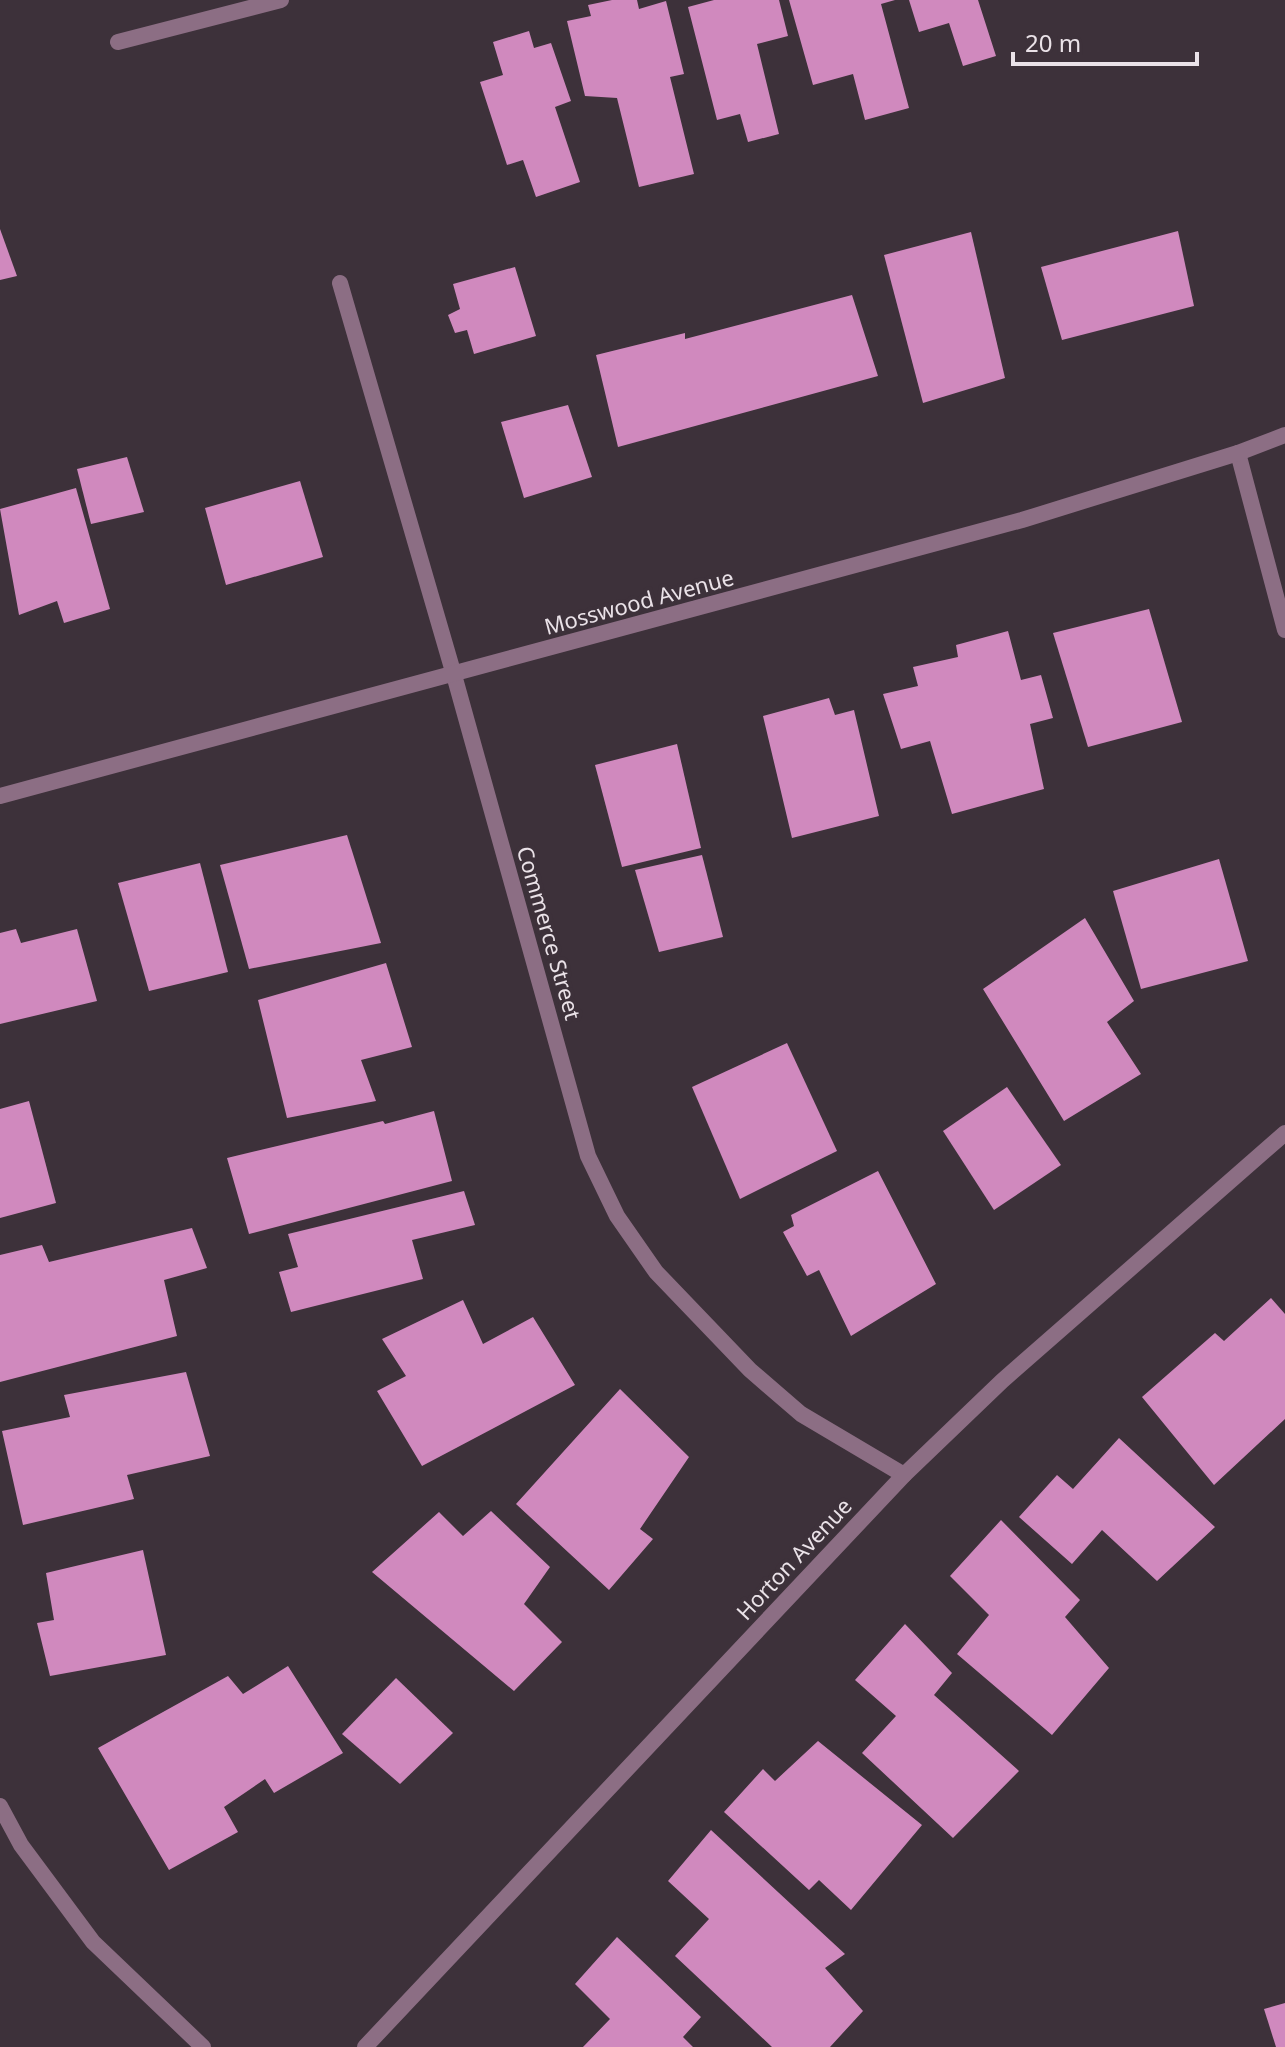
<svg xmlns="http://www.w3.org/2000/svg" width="1285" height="2047" font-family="'Noto Sans',sans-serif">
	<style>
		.building { fill: #d089be }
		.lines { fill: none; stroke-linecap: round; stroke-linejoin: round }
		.minor { stroke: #8c6e84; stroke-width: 16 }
		.labels { text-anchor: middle; stroke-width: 8; stroke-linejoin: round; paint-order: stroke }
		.street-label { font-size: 22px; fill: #eae2e8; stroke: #3d313a }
	</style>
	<rect width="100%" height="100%" fill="#3d313a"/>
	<g class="building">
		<path d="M 612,0 L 637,0 L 639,9 L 666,1 L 684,74 L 670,77 L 694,174 L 639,187 L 617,98 L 585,96 L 567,21 L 591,16 L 588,5 Z"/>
		<path d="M 714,0 L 779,0 L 788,36 L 757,44 L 779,134 L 748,142 L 740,114 L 717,120 L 688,7 Z"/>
		<path d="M 789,0 L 895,0 L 881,4 L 909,108 L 865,120 L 853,74 L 813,85 Z"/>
		<path d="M 909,0 L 978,0 L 996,56 L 963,66 L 949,23 L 919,32 Z"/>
		<path d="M 529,31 L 534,48 L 551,43 L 571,101 L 555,107 L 580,182 L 536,197 L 523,160 L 507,165 L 480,82 L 503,75 L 493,42 Z"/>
		<path d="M 0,229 L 17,276 L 0,280 Z"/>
		<path d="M 1178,231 L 1194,306 L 1062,340 L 1041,267 Z"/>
		<path d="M 971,232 L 1005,378 L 923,403 L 884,255 Z"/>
		<path d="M 515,267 L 536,336 L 474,354 L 467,330 L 455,333 L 448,315 L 460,309 L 453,284 Z"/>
		<path d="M 852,295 L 878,376 L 618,447 L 596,355 L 685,333 L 685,339 Z"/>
		<path d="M 568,405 L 592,477 L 524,498 L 501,422 Z"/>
		<path d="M 127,457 L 144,512 L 91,524 L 77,469 Z"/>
		<path d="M 300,481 L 323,557 L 226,585 L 205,508 Z"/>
		<path d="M 76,488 L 110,609 L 64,623 L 57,601 L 19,615 L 0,509 Z"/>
		<path d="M 1149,609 L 1182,722 L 1088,747 L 1053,633 Z"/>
		<path d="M 1008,631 L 1021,680 L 1041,675 L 1053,718 L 1030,724 L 1044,789 L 952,814 L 930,741 L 901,749 L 883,694 L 918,686 L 913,667 L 958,657 L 956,645 Z"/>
		<path d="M 829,698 L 835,715 L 854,710 L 879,816 L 792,838 L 763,716 Z"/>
		<path d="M 677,744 L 701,848 L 622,867 L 595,765 Z"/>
		<path d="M 347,835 L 381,943 L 249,969 L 220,865 Z"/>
		<path d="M 702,855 L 723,937 L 659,952 L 635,870 Z"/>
		<path d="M 1219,859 L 1248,961 L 1141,989 L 1113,891 Z"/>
		<path d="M 200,863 L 228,972 L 149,991 L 118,883 Z"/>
		<path d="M 1085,918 L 1134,1001 L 1107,1022 L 1141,1074 L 1064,1121 L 983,989 Z"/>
		<path d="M 16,929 L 21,943 L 77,929 L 97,1001 L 0,1024 L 0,933 Z"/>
		<path d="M 386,963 L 412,1047 L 361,1060 L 376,1101 L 287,1118 L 258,1000 Z"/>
		<path d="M 787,1043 L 837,1151 L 740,1199 L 692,1087 Z"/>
		<path d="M 1007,1087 L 1061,1165 L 994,1210 L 943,1131 Z"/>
		<path d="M 29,1101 L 56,1203 L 0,1218 L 0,1109 Z"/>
		<path d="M 434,1111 L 452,1181 L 249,1234 L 227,1158 L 383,1121 L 385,1124 Z"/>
		<path d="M 878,1171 L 936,1284 L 851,1336 L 819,1270 L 807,1276 L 783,1232 L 794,1226 L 791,1215 Z"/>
		<path d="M 464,1191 L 475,1225 L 412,1240 L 423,1279 L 291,1312 L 279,1272 L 298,1267 L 288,1234 Z"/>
		<path d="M 192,1228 L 207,1268 L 164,1280 L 177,1336 L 0,1382 L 0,1255 L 42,1245 L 49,1262 Z"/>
		<path d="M 1271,1298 L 1285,1314 L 1285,1419 L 1214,1485 L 1142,1397 L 1215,1333 L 1224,1341 Z"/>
		<path d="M 463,1300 L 483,1344 L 533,1317 L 575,1385 L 422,1466 L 377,1391 L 406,1376 L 382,1339 Z"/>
		<path d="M 186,1372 L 210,1456 L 127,1475 L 134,1499 L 23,1525 L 2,1431 L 70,1417 L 64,1395 Z"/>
		<path d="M 620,1389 L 689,1457 L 640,1529 L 653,1539 L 609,1590 L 516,1504 Z"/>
		<path d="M 1119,1438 L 1215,1527 L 1157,1581 L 1102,1530 L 1072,1564 L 1019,1517 L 1057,1475 L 1073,1489 Z"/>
		<path d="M 491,1511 L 550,1567 L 524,1604 L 562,1642 L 514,1691 L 372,1572 L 439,1512 L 463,1536 Z"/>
		<path d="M 1001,1520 L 1080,1600 L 1065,1617 L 1109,1668 L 1052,1735 L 957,1654 L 989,1615 L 950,1576 Z"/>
		<path d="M 143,1550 L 166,1655 L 50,1676 L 37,1623 L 54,1620 L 46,1573 Z"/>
		<path d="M 905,1624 L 952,1673 L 934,1695 L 1019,1771 L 953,1838 L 862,1753 L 896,1716 L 855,1680 Z"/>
		<path d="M 288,1666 L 343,1753 L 274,1793 L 265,1779 L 224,1807 L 238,1832 L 169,1870 L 98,1748 L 228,1676 L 243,1694 Z"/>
		<path d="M 396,1678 L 453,1733 L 400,1784 L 342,1734 Z"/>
		<path d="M 818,1741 L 922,1825 L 851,1910 L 819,1880 L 809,1890 L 724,1812 L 763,1769 L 775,1781 Z"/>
		<path d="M 711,1830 L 845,1954 L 825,1968 L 863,2011 L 830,2047 L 772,2047 L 675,1956 L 709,1919 L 668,1881 Z"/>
		<path d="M 617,1937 L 701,2017 L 683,2037 L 693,2047 L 583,2047 L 610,2019 L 575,1984 Z"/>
		<path d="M 1285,2003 L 1285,2047 L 1276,2047 L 1264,2009 Z"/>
	</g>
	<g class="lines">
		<g class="minor">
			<path d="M 118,42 L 281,0"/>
			<path d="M 340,283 L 454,675 L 588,1156 L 617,1216 L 656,1272 L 750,1370 L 801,1414 L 904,1475"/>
			<path d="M 1238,453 L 1285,630"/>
			<path d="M 0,796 L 1022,520 L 1238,453 L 1285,435"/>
			<path d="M 0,1806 L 21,1845 L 93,1942 L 203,2047"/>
			<path d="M 365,2047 L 904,1475 L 1002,1381 L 1285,1133"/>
		</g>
	</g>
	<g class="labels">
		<g class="street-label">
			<text transform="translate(639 602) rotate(-15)" y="8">Mosswood Avenue</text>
			<text transform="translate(549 933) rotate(74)" y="8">Commerce Street</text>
			<text transform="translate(794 1559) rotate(-47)" y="8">Horton Avenue</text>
		</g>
	</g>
	<path d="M1013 52v12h184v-12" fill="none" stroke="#eae2e8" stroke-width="4"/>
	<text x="1025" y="52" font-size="24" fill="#eae2e8" stroke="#3d313a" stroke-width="6" paint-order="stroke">20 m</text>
</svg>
